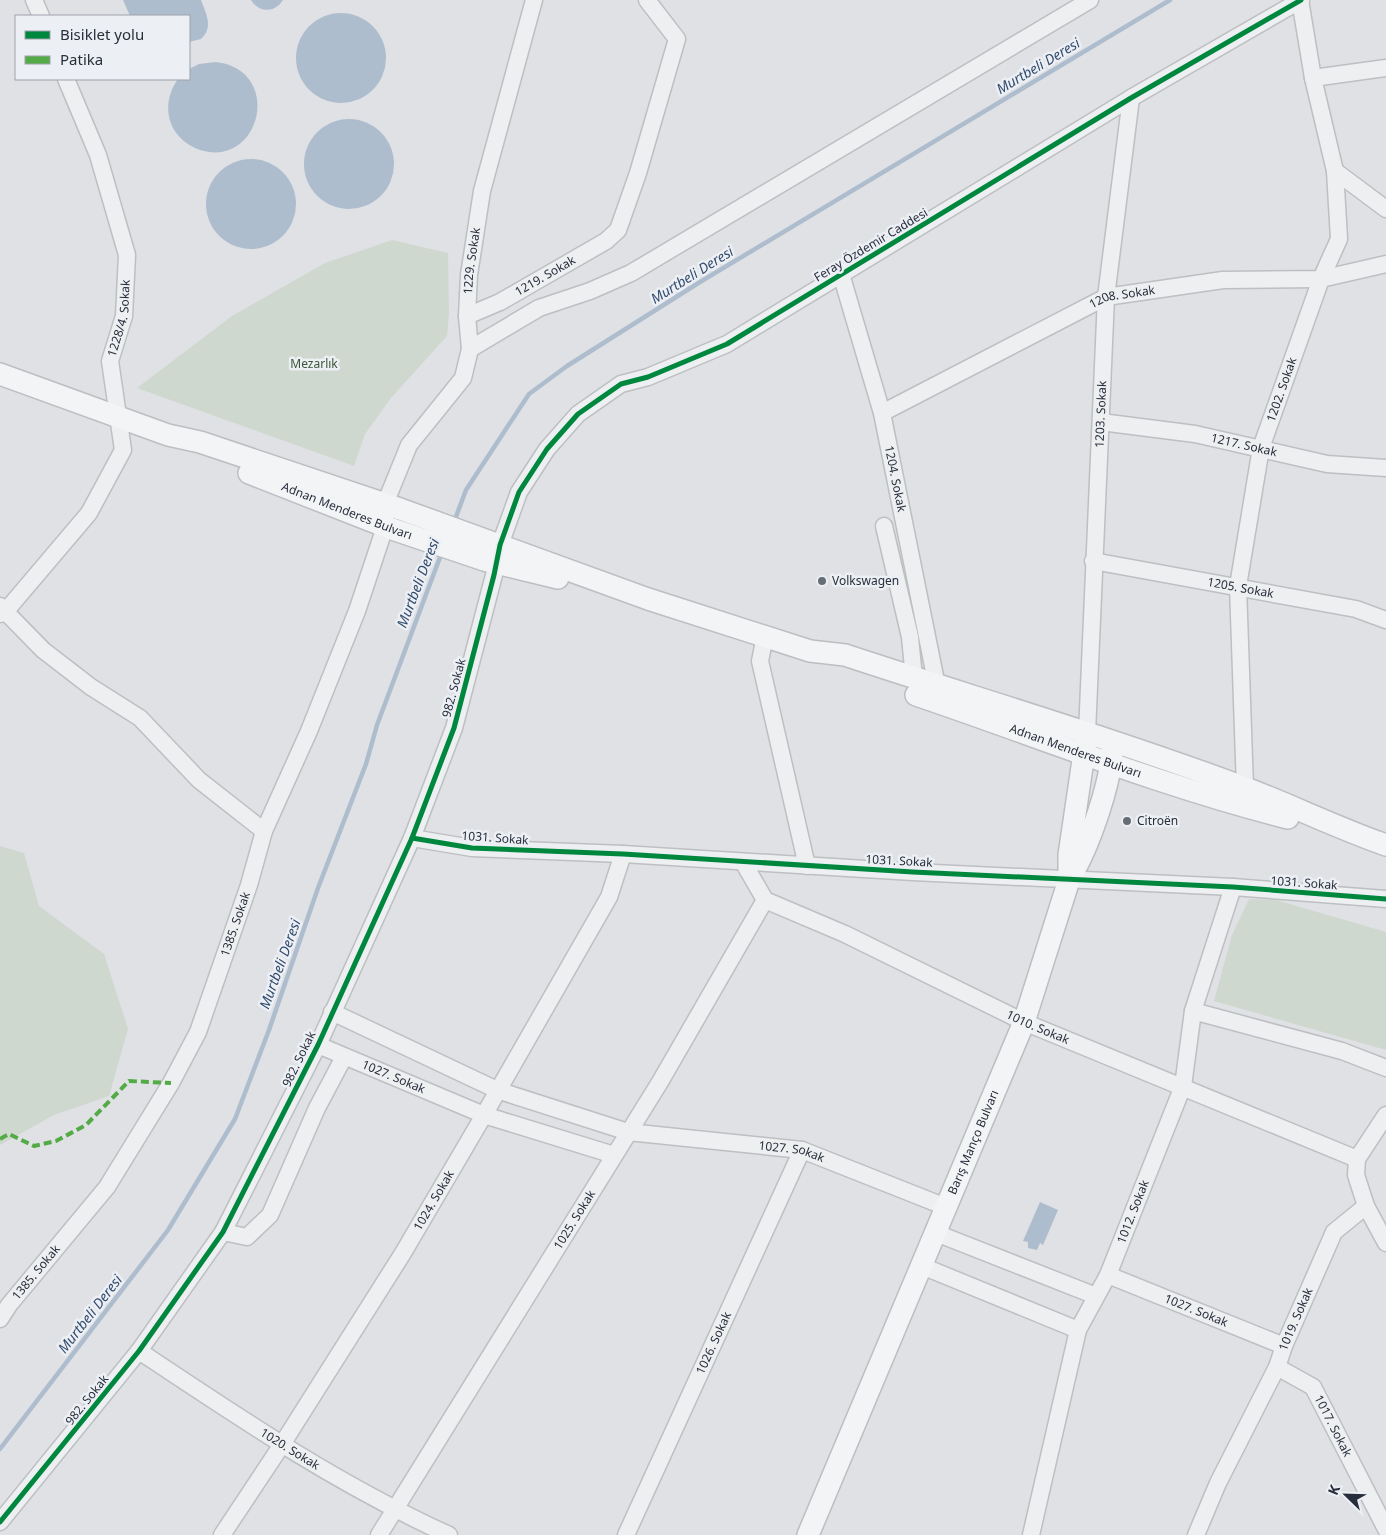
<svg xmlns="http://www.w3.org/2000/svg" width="1386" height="1535" font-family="'Noto Sans',sans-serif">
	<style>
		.green { fill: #cfd8cf }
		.water { fill: #aebdce }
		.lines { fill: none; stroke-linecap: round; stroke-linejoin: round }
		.stream { stroke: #aebdce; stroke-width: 4.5 }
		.minor-casing { stroke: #bdbfc2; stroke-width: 19 }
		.major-casing { stroke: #bcbec1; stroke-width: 24 }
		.minor { stroke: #eeeff1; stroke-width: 16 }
		.major { stroke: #f3f4f5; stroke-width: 21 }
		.quiet { stroke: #53ab46; stroke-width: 4; stroke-dasharray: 8 4; stroke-linecap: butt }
		.cycleway-casing { stroke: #eceff4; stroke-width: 8 }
		.cycleway { stroke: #00873e; stroke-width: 5 }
		.poi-dot { fill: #676d77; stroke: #eceff4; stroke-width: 2 }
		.labels { text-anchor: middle; stroke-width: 5; stroke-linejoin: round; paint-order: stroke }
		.street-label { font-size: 12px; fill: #272e3c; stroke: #eceff4 }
		.park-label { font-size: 12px; fill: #3b5735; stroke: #eceff4 }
		.poi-label { font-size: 12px; fill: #272e3c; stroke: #eceff4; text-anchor: start }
		.water-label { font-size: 14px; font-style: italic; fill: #334c6e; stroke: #eceff4 }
	</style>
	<rect width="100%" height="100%" fill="#dfe1e4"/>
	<g class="green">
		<path d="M 392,240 L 448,253 L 449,313 L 447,336 L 391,398 L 365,434 L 354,466 L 137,388 L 232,316 L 325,263 Z"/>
		<path d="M 0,846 L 24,853 L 39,906 L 104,954 L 128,1029 L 109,1096 L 54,1115 L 0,1145 Z"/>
		<path d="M 1249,899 L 1276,900 L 1386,932 L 1386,1050 L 1214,1001 L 1232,935 Z"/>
	</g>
	<g class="water">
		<path d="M 123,0 L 201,0 C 206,14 214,27 201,39 L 189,42 L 189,16 L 130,16 Z"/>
		<path d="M 251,0 L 283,0 C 275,13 259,13 251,0 Z"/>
		<circle cx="341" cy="58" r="45"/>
		<path d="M 216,62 C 284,70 261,169 200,150 C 188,146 177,137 172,126 C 165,110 168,93 178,79 L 189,79 L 189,69 L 199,64 Z"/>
		<circle cx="349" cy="164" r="45"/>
		<circle cx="251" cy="204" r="45"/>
		<path d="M 1040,1202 L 1058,1210 L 1043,1245 L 1040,1243 L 1037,1250 L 1028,1248 L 1028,1242 L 1023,1241 Z"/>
	</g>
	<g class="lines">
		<g class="stream">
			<path d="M 454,522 L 466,490 L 529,394 L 567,366 L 700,282 L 1170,0"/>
			<path d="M 0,1449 L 168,1230 L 235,1119 L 269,1030 L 318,888 L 366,764 L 377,725 L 442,552"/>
		</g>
		<g class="minor-casing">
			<g id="minor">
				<path d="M 34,0 L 41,16"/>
				<path d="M 1313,78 L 1386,68"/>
				<path d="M 1335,171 L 1386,209"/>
				<path id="s1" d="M 841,274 L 882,413 L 937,686"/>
				<path id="s2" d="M 467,316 L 500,302 L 606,241 L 618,230 L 638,173 L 677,39 L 647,0"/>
				<path d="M 470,349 L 539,308 L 590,291 L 631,273 L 1090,0"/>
				<path id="s3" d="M 882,413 L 1106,297 L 1223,280 L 1321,279 L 1386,264"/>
				<path id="s4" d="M 1101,422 L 1195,434 L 1327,464 L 1386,468"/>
				<path d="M 884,526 L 910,637 L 914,678"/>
				<path id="s5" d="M 1093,561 L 1356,609 L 1386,620"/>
				<path d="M 0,606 L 43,650 L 91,687 L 140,718 L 199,780 L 264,831"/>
				<path id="s6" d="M 0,614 L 5,612 L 89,513 L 123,450 L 110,361 L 124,316 L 127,255 L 98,155 L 66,79"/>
				<path d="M 765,636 L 760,661 L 807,866"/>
				<path id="s7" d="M 1087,733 L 1106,297 L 1131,98"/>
				<path id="s8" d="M 1245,788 L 1238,586 L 1261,448 L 1321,279 L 1339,239 L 1335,171 L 1313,78 L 1300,0"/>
				<path d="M 412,838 L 472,848 L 623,854 L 913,872 L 1233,887 L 1386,899"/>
				<path id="s9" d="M 743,862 L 765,900 L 845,934 L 1024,1022 L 1357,1159"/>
				<path d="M 1193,1011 L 1342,1051 L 1386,1068"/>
				<path id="s10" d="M 332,1012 L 497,1090 L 628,1132 L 802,1150 L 946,1207"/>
				<path id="s11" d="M 318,1045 L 484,1115 L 614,1155"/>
				<path d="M 1366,1206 L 1386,1243"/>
				<path d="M 223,1232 L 247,1237 L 270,1215 L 317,1108 L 344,1057"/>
				<path d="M 936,1233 L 1096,1296"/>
				<path d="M 922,1266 L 1078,1330"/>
				<path id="s12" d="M 1108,1275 L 1284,1346"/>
				<path id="s13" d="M 0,1319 L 9,1305 L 107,1187 L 171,1083 L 198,1032 L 249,885 L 264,831 L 309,731 L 357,611 L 385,527 L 385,504 L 409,445 L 463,378 L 470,349 L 467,316 L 469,275 L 482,191 L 534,0"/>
				<path id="s14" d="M 139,1351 C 241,1419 337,1484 449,1535"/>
				<path id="s15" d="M 1277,1367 L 1313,1387 L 1386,1529"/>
				<path d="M 0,1522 L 139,1351 L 223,1232 L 318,1045 L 412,838 L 454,728 L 494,575 L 500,545 L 519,492 L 547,449 L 578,414 L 621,384 L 648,377 L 727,344 L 1131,98 L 1301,0"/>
				<path id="s16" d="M 222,1535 L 281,1446 L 403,1253 L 484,1115 L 609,897 L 623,854"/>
				<path id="s17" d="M 379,1535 L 660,1082 L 765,900"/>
				<path id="s18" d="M 626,1535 L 802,1150"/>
				<path id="s19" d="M 1031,1535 L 1078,1330 L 1108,1275 L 1183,1086 L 1193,1011 L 1233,887"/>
				<path id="s20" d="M 1196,1535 L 1218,1483 L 1277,1367 L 1284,1346 L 1334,1232 L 1366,1206 L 1356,1175 L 1357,1159 L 1386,1115"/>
			</g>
		</g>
		<g class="major-casing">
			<g id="major">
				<path d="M 0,374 L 168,435 L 200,442 L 400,509 L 648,599 L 810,651 L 845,655 C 978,699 1112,738 1243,787 C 1291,805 1337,828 1386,845"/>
				<path id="s21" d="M 249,473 L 392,529 L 484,560 L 558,578"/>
				<path id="s22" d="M 916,695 C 1040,737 1161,786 1288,818"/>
				<path d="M 1074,871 C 1090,842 1111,783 1112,750"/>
				<path id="s23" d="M 808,1535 L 1024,1022 L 1069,880 L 1069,855 L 1087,733"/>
			</g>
		</g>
		<use href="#minor" class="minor"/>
		<use href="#major" class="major"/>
		<path class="quiet" d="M 0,1139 L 9,1134 L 34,1146 L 56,1141 L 86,1125 L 129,1081 L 171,1083"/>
		<g class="cycleway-casing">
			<g id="cycleway">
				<path d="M 412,838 L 472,848 L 623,854 L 913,872 L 1233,887 L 1386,899"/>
				<path d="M 0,1522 L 139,1351 L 223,1232 L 318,1045 L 412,838 L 454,728 L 494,575 L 500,545 L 519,492 L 547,449 L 578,414 L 621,384 L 648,377 L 727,344 L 1131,98 L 1301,0"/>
			</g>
		</g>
		<use href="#cycleway" class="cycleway"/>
	</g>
	<g class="poi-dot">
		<circle cx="822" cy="581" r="5"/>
		<circle cx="1127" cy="821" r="5"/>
	</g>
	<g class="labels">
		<g class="street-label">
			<text transform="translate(871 245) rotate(-31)" y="4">Feray Özdemir Caddesi</text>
			<text dy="4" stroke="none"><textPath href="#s13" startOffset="1180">1229. Sokak</textPath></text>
			<text dy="4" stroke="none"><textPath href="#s2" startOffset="88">1219. Sokak</textPath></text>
			<text dy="4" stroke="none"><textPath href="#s3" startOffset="268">1208. Sokak</textPath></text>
			<text dy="4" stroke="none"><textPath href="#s6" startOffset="341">1228/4. Sokak</textPath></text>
			<text dy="4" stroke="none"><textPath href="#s8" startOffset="404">1202. Sokak</textPath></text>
			<text dy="4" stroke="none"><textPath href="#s7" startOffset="319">1203. Sokak</textPath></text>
			<text dy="4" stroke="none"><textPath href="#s4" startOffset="145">1217. Sokak</textPath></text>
			<text dy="4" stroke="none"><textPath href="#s1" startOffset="212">1204. Sokak</textPath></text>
			<text dy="4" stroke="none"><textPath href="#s21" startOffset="105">Adnan Menderes Bulvarı</textPath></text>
			<text dy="4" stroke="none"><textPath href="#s5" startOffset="150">1205. Sokak</textPath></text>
			<text transform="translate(454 688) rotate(-75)" y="4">982. Sokak</text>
			<text dy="4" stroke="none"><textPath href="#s22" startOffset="169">Adnan Menderes Bulvarı</textPath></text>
			<text transform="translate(495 838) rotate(4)" y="4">1031. Sokak</text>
			<text transform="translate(899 861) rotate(3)" y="4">1031. Sokak</text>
			<text transform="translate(1304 883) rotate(4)" y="4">1031. Sokak</text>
			<text dy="4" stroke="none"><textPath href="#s13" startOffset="464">1385. Sokak</textPath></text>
			<text dy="4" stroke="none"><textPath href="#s9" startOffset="345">1010. Sokak</textPath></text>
			<text transform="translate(299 1059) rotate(-64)" y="4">982. Sokak</text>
			<text dy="4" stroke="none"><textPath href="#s11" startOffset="82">1027. Sokak</textPath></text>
			<text dy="4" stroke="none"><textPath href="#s23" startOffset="426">Barış Manço Bulvarı</textPath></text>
			<text dy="4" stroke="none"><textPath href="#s10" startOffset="485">1027. Sokak</textPath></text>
			<text dy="4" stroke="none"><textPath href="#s16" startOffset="396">1024. Sokak</textPath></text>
			<text dy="4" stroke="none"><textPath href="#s19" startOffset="341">1012. Sokak</textPath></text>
			<text dy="4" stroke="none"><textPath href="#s17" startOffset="371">1025. Sokak</textPath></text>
			<text dy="4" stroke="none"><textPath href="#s13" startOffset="59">1385. Sokak</textPath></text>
			<text dy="4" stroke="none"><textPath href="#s12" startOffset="95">1027. Sokak</textPath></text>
			<text dy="4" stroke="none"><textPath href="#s20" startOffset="238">1019. Sokak</textPath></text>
			<text dy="4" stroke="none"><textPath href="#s18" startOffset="211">1026. Sokak</textPath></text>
			<text transform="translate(87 1400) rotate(-51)" y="4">982. Sokak</text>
			<text dy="4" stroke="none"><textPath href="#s15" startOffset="85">1017. Sokak</textPath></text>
			<text dy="4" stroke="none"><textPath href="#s14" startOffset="180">1020. Sokak</textPath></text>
		</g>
		<g class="park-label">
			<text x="314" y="368">Mezarlık</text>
		</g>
		<g class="poi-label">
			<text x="832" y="585">Volkswagen</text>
			<text x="1137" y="825">Citroën</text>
		</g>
		<g class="water-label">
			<text transform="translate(1038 66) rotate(-31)" y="5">Murtbeli Deresi</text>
			<text transform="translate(692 275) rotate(-32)" y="5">Murtbeli Deresi</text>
			<text transform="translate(418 583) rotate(-69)" y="5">Murtbeli Deresi</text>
			<text transform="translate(280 964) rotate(-70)" y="5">Murtbeli Deresi</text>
			<text transform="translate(90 1314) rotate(-52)" y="5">Murtbeli Deresi</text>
		</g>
	</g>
	<rect x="15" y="15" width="175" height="65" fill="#eceff4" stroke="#9da2aa"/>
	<rect x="25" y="31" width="25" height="8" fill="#00873e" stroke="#9da2aa"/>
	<text x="60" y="40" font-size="15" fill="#272e3c">Bisiklet yolu</text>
	<rect x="25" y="56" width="25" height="8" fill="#53ab46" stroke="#9da2aa"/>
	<text x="60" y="65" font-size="15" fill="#272e3c">Patika</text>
	<g transform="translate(1346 1495) rotate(293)" stroke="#eceff4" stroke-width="4" paint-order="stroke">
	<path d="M0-4L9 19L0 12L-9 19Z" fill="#272e3c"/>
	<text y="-8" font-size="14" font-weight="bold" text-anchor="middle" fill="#272e3c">K</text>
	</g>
</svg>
